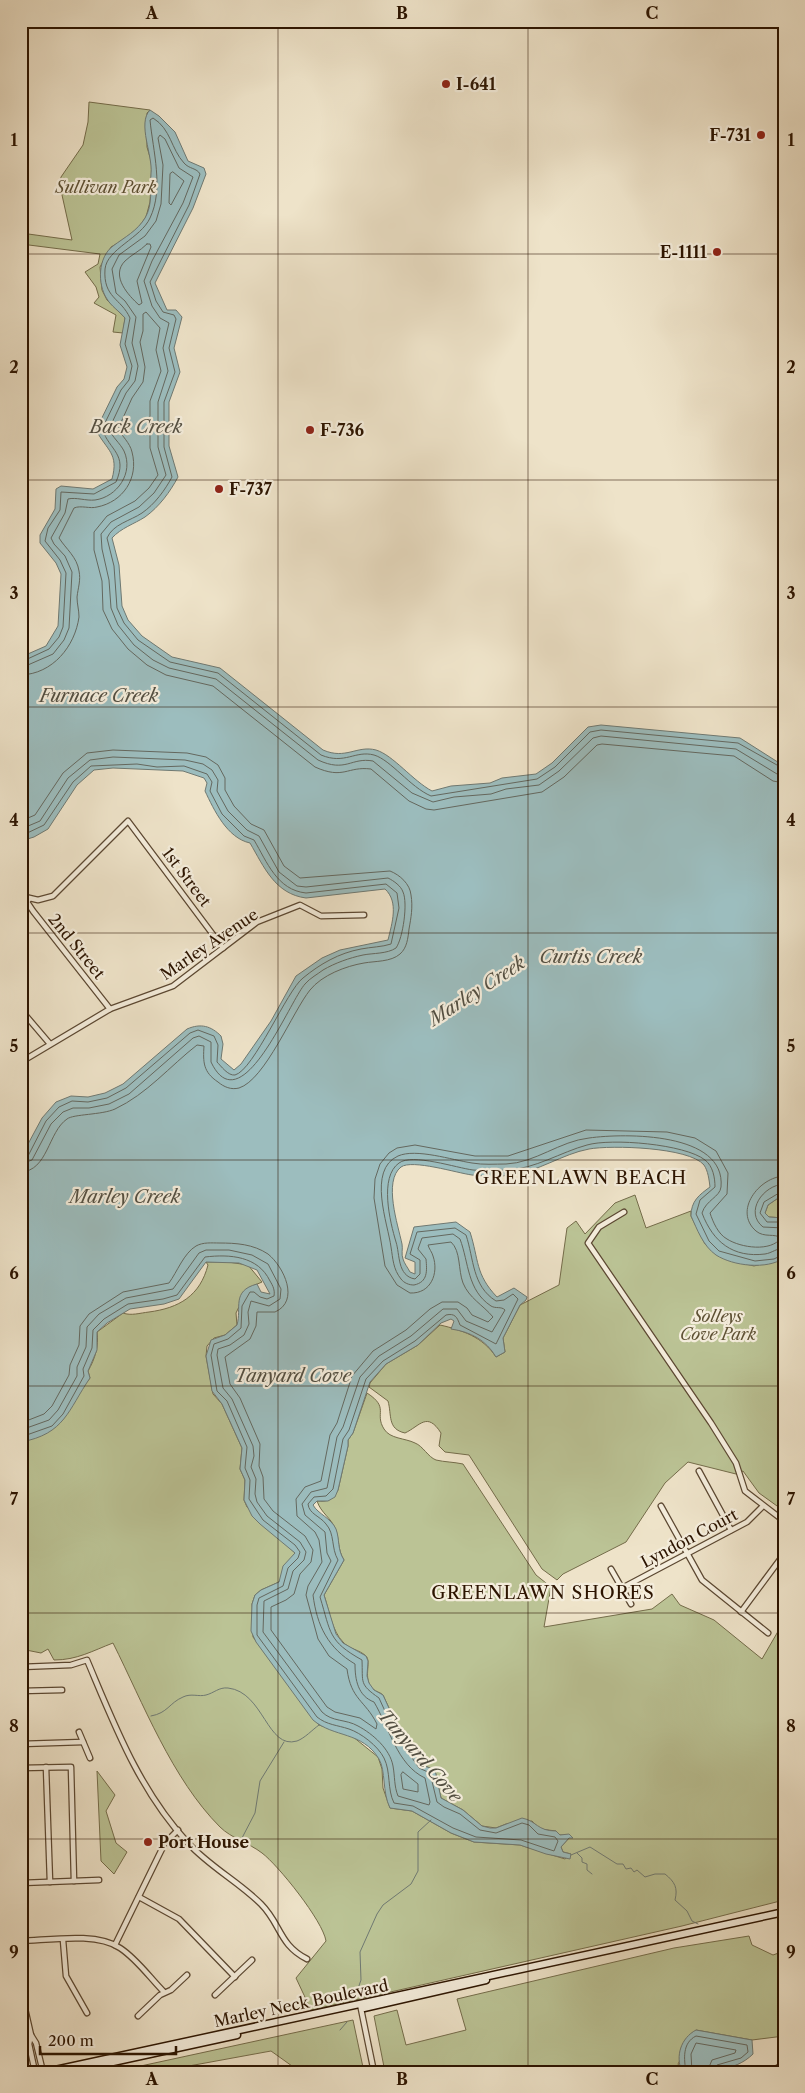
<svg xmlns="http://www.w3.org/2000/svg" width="805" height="2093" font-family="'Libre Caslon Text',serif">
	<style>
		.green { fill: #bbc395; stroke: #746c4a }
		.water { fill: #9cbdbe; stroke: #6f7972 }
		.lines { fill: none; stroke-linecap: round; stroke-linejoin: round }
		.shore { stroke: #64685f; stroke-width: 1 }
		.stream { stroke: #6f7972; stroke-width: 1 }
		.street-casing { stroke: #5c4832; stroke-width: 7 }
		.secondary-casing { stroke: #2c1400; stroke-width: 9 }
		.street { stroke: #f4eddc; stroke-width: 4.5 }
		.secondary { stroke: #f4eddc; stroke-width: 6 }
		.grid { fill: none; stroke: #2c1400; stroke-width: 1; stroke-opacity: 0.55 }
		.poi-dot { fill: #8f2418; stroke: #f4eddc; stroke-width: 2 }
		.labels { text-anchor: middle; stroke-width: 4.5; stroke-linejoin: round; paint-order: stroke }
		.poi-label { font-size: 16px; font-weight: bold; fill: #2c1400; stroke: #f4eddc; text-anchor: start }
		.park-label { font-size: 16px; font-style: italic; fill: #5e5134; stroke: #f4eddc }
		.street-label { font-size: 16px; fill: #2c1400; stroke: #f4eddc }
		.water-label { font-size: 18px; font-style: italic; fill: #534f42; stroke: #f4eddc }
		.neighbourhood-label { font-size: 18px; letter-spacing: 1px; fill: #2c1400; stroke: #f4eddc }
		.neatline { fill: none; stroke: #2c1400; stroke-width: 2 }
		.grid-label { font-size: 16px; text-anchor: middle; font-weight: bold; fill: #2c1400 }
	</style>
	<rect width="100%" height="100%" fill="#eee3c9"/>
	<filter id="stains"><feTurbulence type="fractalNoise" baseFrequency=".004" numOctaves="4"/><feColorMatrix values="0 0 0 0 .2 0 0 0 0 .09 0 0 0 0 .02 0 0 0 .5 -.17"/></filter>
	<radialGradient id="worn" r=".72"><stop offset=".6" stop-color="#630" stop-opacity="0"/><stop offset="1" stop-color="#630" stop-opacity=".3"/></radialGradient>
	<g class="green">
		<path d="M 89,102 L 150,110 L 147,113 L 147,147 L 152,164 L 150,202 L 146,217 L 138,228 L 125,239 L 111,247 L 100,267 L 102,290 L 107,300 L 125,318 L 123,333 L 113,332 L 116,315 L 94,303 L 99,297 L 96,287 L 85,272 L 98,264 L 100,254 L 21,244 L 21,233 L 72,240 L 60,186 L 61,177 L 83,145 L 88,122 Z"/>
		<path d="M 784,1194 L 784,1218 L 769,1217 L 765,1213 L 768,1205 Z"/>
		<path d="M 635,1195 L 646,1228 L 691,1211 L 691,1216 L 705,1244 L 742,1263 L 754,1266 L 784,1258 L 784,1511 L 759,1493 L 743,1471 L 736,1474 L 688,1462 L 665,1483 L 626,1542 L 563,1574 L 557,1580 L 542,1569 L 469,1455 L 445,1452 L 439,1446 L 441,1433 C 427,1411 420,1426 405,1433 C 387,1429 392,1415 388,1401 L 369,1387 L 370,1383 L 386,1364 L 418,1345 L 440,1325 C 462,1330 483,1337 496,1357 L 505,1352 L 503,1338 L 520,1305 L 559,1285 L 567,1228 L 576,1221 L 585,1234 L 615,1203 Z"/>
		<path d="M 206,1262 L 228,1262 L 248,1265 L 262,1282 L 248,1288 L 236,1313 L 237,1325 L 225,1335 L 214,1338 L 207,1346 L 206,1356 L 213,1394 L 222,1404 L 242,1448 L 240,1469 L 245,1480 L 244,1500 L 247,1507 L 295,1553 L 279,1582 L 261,1590 L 255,1595 L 252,1604 L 253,1637 L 319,1725 L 352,1736 L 378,1757 L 382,1769 L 383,1788 L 390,1808 L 412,1811 L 451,1833 L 474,1842 L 520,1845 L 565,1859 L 571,1854 L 563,1852 L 561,1847 L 569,1838 L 567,1835 L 559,1835 L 556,1831 L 540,1829 L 532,1821 L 506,1824 L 496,1828 L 482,1826 L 463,1810 L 441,1798 L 435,1770 L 423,1765 L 399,1730 L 383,1695 C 380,1692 376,1692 373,1689 C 362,1679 372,1662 366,1656 C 360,1650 349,1649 343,1642 C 332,1631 329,1610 324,1595 L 344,1560 C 337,1549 340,1540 335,1528 C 331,1518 321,1513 317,1501 C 327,1502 333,1500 338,1490 L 348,1446 L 348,1440 L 353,1433 L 367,1393 C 390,1408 374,1413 384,1429 C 390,1439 405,1438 415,1443 C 423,1446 428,1457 436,1460 C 444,1462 454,1462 463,1464 L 536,1575 L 551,1587 L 544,1627 L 652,1609 L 672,1594 L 680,1605 L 714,1620 L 762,1659 L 784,1621 L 784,1900 L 682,1926 L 311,2010 L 296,1978 L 326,1941 C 323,1921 278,1865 262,1853 C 249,1843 231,1838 220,1827 C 172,1779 143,1703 113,1643 C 92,1651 77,1660 54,1660 L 48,1649 L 41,1653 L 21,1649 L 21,1442 L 29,1440 L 83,1387 L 90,1378 L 88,1371 C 95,1359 99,1346 97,1332 L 123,1313 C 131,1316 140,1313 149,1312 C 179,1308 200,1296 208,1265 Z"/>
		<path d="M 97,1771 L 115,1795 L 106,1811 L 116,1843 L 127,1852 L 114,1874 L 101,1861 Z"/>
		<path d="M 749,1936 L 752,1945 L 773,1955 L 784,1951 L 784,2036 L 752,2040 L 696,2030 L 678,2064 L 682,2072 L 385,2072 L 374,2016 L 397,2010 L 406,2045 L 466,2030 L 457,1999 L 674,1948 Z"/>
		<path d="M 353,2020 L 364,2072 L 293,2072 L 292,2066 L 271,2051 L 156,2072 L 113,2072 Z"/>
	</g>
	<g class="water">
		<path d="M 150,110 L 159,116 L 175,132 L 188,161 L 204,168 L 206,174 L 193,208 L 155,283 L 167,310 L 176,310 L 182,317 L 174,348 L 180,372 L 169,402 L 169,446 L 178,477 C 170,492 159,507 145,517 C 134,524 121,528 112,538 L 119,565 L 122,606 L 128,620 L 142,636 L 172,657 L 220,668 L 323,750 C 346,760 357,745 376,750 C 393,755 413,781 432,791 L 451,786 L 490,783 L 502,778 L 536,774 L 552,763 L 588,727 L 601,725 L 740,738 L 784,766 L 784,1194 L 768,1205 L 765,1213 L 769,1217 L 784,1218 L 784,1258 C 767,1270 733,1266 716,1255 C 703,1246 697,1229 691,1216 C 691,1201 699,1195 710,1187 C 709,1179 708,1171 704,1165 C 689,1147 611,1145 589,1149 C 562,1154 538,1172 510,1175 C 498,1177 483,1176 472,1175 C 457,1173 412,1159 401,1167 C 383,1181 398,1225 402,1244 C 403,1249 401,1254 403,1259 C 404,1263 408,1268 410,1272 L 415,1274 L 415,1262 L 405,1258 L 414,1227 L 456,1222 L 470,1232 C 479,1260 475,1274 497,1297 L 514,1288 L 527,1297 L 526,1300 L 520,1305 L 503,1338 L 505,1352 L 496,1357 C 486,1340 471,1332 451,1329 L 454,1321 L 451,1319 L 441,1323 L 418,1345 L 386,1364 L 370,1382 L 353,1433 L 348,1440 L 348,1446 L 338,1490 L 335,1497 L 328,1501 L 317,1501 L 313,1505 C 318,1514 331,1518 336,1529 C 340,1540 337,1549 344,1560 L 324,1595 L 336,1634 L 343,1643 L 366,1656 L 368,1661 L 367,1676 L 369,1683 L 374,1690 L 383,1695 L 399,1730 L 422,1765 L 435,1770 L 441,1798 L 463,1810 L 482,1826 L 490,1828 L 496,1828 L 522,1818 C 537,1821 537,1831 556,1831 L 560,1835 L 569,1834 L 573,1838 L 569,1838 L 561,1847 L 563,1852 L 571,1854 L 570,1859 L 546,1854 L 520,1845 L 474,1842 L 451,1833 L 412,1811 L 390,1808 C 382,1792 386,1771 379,1759 C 362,1731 334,1738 313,1720 L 256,1642 L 251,1631 L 252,1604 L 255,1595 L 261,1590 L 279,1582 L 283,1566 L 295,1553 L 260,1524 L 252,1516 L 244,1500 L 245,1480 L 240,1469 L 242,1448 L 222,1404 L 212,1391 L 206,1356 L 211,1340 L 225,1335 L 237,1325 C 242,1308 231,1291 257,1284 L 261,1292 L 270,1294 L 257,1270 L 239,1263 L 206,1262 L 179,1299 L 164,1304 L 130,1309 L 107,1323 L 97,1332 L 97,1350 L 88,1371 L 90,1378 C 68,1410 65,1434 21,1442 L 21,1157 L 42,1118 L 56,1102 L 71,1096 L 88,1097 L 105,1093 L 123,1084 L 187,1029 C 201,1023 211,1026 221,1036 L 223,1044 L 221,1059 L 234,1070 L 241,1064 L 271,1021 L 296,976 L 322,958 L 340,950 L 388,940 C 392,923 399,902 385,889 L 306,898 C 275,894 264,867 250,843 C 227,838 214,810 205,791 L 207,783 L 204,778 L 183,771 L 113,768 L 94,770 L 77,785 L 48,829 L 34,837 L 21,841 L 21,657 L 46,646 L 58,626 L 61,574 L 56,563 L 40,543 L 40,535 L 55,509 L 56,489 L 61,486 L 93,489 L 112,479 C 119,453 107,451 96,430 L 117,387 L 124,379 L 127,367 L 120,345 L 125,318 C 119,311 111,306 107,299 C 97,284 98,257 113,246 C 125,237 137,231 145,218 C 153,205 150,188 151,173 C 153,156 137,123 150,110 Z"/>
		<path d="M 696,2030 L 752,2040 L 753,2054 C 735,2072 706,2072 682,2072 C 675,2056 681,2038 696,2030 Z"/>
	</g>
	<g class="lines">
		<g class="shore">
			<path d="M 173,172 L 184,181 L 171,205 L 169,203 L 170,174 Z"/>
			<path d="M 147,244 L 150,244 L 151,247 L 137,281 L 142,303 L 139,305 C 129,296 110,276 125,261 C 131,255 140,251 147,244 Z"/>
			<path d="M 21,662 L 49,649 L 59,637 L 63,627 L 66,573 L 60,560 L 45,541 L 48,528 L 60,510 L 61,492 L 94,494 L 116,482 C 128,454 110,451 102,429 L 121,390 L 129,380 L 132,366 L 125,344 L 130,318 C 121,298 103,298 105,269 C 107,249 141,238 150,218 C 164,189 153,151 150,120 L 153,118 C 171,129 171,149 184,163 C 189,169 197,168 200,174 L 189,205 L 150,282 L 156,301 L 163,312 L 174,315 L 176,319 L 169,348 L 175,372 L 164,402 L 164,447 L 172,477 C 165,490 155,504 142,513 C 130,521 113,524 107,538 L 114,566 L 117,608 L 124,623 L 138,640 L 170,662 L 218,673 L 321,755 C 345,765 355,750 374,755 C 391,760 410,787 431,796 L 537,779 L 555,767 L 590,732 L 601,730 L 738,743 L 784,769"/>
			<path d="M 21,668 L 53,654 L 64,640 L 69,628 L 72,572 L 65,556 L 54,544 L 51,538 L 65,513 L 68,499 C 76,497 86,501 95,500 C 117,497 134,473 124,451 C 120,443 112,437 109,429 L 126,393 L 135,381 L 138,366 L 132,343 L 136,317 L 125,301 L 116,293 L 112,269 L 119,255 L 145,236 L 156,221 L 161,204 L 163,165 L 158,138 L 160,135 L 165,139 L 179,168 L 193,177 L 183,203 L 152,261 L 144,281 L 152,306 L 160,318 L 169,323 L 163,348 L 168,371 L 158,402 L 158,447 L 166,475 L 154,493 L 139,507 L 111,522 L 101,534 L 102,549 L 109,580 L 111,608 L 118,625 L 134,645 L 153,660 L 169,668 L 216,679 L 318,760 C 346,773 351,757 373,761 L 412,793 L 433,802 L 454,797 L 491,794 L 506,789 L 539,785 L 559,771 L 593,738 L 601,736 L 736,749 L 777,774 L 784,776"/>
			<path d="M 21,675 C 53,674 75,646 79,617 C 79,610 77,604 77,597 C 78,588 81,580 79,571 C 77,557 66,549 59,538 L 74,508 C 81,505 90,509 97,507 C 123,502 139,478 132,452 C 130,443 122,436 118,429 L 132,398 L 143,382 L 145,367 L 140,342 L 143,331 L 143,314 L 146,312 L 160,328 L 156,350 L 161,371 L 150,401 L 150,448 L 158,475 L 149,488 L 135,501 L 107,516 L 94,532 L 94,550 L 102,581 L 103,610 L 112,629 L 128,649 L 147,665 L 166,675 L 213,686 L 315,767 C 344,780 347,766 371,769 L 409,801 L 426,809 L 434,810 L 542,792 L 564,777 L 597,745 L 602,744 L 734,756 L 773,781 L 784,783"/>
			<path d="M 21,821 L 35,815 L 63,773 L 87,753 L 113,750 L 187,753 L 206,757 L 218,765 L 225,778 L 225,790 L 234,806 L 251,824 L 264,830 L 284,866 L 300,878 L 390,871 C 400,875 410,884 411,895 C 413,907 411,918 409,929 C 408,938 407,948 400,954 C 391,962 375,961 364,963 C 346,966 322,975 310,990 C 293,1011 265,1080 239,1088 C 231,1090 224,1087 218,1082 C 203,1072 203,1062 204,1046 L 197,1045 C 170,1066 147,1094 115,1109 C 102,1115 73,1114 67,1119 C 48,1132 48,1171 21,1172"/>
			<path d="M 21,829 L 40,821 L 68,778 L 90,760 L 113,757 L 185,760 L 203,764 L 212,770 L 218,780 L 217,791 L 228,811 L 247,830 L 259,836 L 279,872 L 297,886 L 306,887 L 388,878 C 394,881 401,886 403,892 C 408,903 403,938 396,948 C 387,954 373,953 363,955 C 349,958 335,963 323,970 C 318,974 310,978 305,984 C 289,1002 241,1125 211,1062 L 211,1042 L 199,1036 L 193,1038 L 129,1094 L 109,1104 L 89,1108 L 73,1108 L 63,1112 L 51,1124 L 32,1160 L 21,1164"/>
			<path d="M 21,836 L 44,825 L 73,782 L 91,766 L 137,764 L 157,767 L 184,766 L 207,774 L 212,782 L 210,791 L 222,814 L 244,836 L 254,840 C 267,862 277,890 306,893 L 386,884 L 397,893 L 399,908 L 391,944 C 382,947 371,947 361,949 C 339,953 320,964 303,978 C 287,990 254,1070 235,1075 C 228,1076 221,1066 217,1062 L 218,1045 L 214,1036 L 198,1030 L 190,1033 L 126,1088 L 107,1098 L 88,1102 L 72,1101 L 59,1107 L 46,1121 L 28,1156 L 21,1158"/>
			<path d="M 784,1184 C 763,1185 744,1212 763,1227 L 784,1228"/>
			<path d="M 784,1190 L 764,1202 L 760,1213 L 767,1222 L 784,1222"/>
			<path d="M 21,1423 L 44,1414 L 52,1406 L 69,1375 L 70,1365 L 79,1345 L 80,1326 L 89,1314 L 123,1292 L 169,1283 C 177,1272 184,1253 196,1246 C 203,1242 212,1243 219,1243 C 236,1243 253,1244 268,1254 C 284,1267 300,1301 275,1312 L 257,1312 L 256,1326 L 250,1339 L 225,1357 L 230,1384 L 240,1398 L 260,1444 L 259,1466 L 263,1477 L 264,1499 L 273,1511 L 305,1536 L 313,1550 L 311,1562 L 300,1574 L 294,1594 L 286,1600 L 271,1607 L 271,1630 L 327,1707 L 335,1712 L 360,1718 L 376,1729 L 377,1724 C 365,1700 351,1700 347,1669 L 329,1656 L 318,1639 L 306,1595 L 308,1586 L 322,1562 L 319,1540 L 315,1532 L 297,1516 L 296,1499 L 305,1487 L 321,1481 L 330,1435 L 337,1423 L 352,1376 L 373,1351 L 406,1330 L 430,1309 L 442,1302 L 458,1302 L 467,1308 L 472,1315 L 488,1322 L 493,1317 C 483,1305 469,1298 463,1283 C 458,1270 461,1251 451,1242 L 428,1245 C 429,1249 432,1252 433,1256 C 439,1273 431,1294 410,1293 L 397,1285 L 385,1266 L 374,1198 L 375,1179 L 380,1164 L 389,1153 L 397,1148 L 415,1145 L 475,1156 L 508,1156 L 586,1130 L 667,1132 L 695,1138 L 716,1151 L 728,1173 L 727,1194 L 710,1213 C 713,1222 718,1234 727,1239 C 741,1248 771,1252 781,1238 C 775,1233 764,1238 756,1231 C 733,1211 759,1177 784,1176"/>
			<path d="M 21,1430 L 49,1420 L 58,1410 L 77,1376 L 77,1367 L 86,1347 L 87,1327 L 99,1314 L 126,1298 L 173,1289 L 199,1253 L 206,1250 L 229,1250 L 252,1255 L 268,1264 L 281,1289 L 280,1299 L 269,1306 L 251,1301 L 248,1312 L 249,1324 L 244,1335 L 230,1345 L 218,1349 L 217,1355 L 223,1388 L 232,1399 L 253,1446 L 254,1456 L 251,1467 L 256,1479 L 255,1494 L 257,1502 L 267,1516 L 300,1542 L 306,1552 L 304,1560 L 293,1571 L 288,1589 L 264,1601 L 263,1632 L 322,1712 C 332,1722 346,1719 358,1726 C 373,1734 390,1749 393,1766 C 395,1777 394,1786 398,1796 L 429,1805 L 430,1802 L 425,1778 C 397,1765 389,1727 374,1702 C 358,1696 355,1680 355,1664 C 328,1648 317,1626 313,1595 L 331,1561 L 327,1553 L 325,1532 L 305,1515 L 302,1504 L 311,1492 L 327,1488 L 337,1437 L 343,1427 L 360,1377 L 379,1356 L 411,1336 L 443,1309 L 457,1309 L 466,1321 L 492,1332 L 505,1310 C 501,1306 496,1309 491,1306 C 467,1290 469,1263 460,1239 L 453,1234 L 422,1238 L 418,1249 L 426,1259 C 427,1271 428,1282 414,1285 C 409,1285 404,1283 401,1279 C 393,1269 393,1259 391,1247 C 388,1224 367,1170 398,1156 C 416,1148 452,1160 472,1163 C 483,1165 495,1164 506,1164 C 535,1163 560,1141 589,1138 C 625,1133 726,1132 721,1187 C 720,1197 706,1200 702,1213 C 713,1242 733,1258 765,1254 C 772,1253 777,1248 784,1248"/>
			<path d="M 21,1437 L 52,1426 L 63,1414 L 84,1376 L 83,1369 L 92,1348 L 93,1330 L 104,1319 L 128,1304 L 163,1299 L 177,1295 L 205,1257 C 230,1254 258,1256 270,1281 C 273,1286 275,1290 274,1296 L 267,1299 L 260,1297 L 254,1292 L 250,1292 L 242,1306 L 241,1328 L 228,1339 L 214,1344 L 211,1355 L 217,1391 L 227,1401 L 247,1447 L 245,1468 L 250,1480 L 249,1499 L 263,1520 L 295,1545 L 300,1552 L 298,1558 L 288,1568 L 283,1586 L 259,1598 L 257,1605 L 257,1635 L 317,1717 C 327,1725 337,1725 349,1729 C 361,1733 378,1746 384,1758 C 391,1772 387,1789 394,1803 L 413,1806 L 453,1828 L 476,1837 L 521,1840 L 554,1851 L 558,1841 L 555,1837 L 538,1834 L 529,1825 L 522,1823 L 496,1833 L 480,1830 L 460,1814 L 444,1807 L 437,1802 L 430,1773 L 419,1768 L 395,1733 L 379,1698 C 359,1684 363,1683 362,1660 C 328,1641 331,1633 320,1597 L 338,1560 C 331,1548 335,1534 326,1524 C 320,1516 309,1514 308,1504 L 314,1497 L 326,1496 L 333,1489 L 343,1439 L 349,1430 L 366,1379 L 383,1361 L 415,1341 L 446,1315 C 455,1313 457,1317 460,1325 L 496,1344 L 518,1299 L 513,1294 L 504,1300 L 496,1301 C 472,1286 474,1259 466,1235 L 455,1228 L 417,1232 L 410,1254 L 420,1260 L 420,1274 L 415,1279 C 397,1276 400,1254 396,1242 C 390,1222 379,1177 399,1163 C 412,1153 457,1168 473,1170 C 484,1171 496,1171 507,1170 C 535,1169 561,1152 587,1145 C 611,1138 685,1144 705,1160 C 713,1166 715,1178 715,1187 L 700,1200 L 696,1214 L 709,1241 L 719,1251 L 755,1261 L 774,1259 L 784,1254"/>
			<path d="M 403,1772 L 418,1784 L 418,1792 L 403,1789 L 401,1775 Z"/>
			<path d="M 686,2072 C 684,2059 682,2043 696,2036 L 747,2045 L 748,2052 L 741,2058 L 717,2065 L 713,2072"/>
			<path d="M 692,2072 L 691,2054 L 696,2043 L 736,2050 L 735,2053 L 712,2060 L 707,2072"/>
		</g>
		<g class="stream">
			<path d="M 151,1716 C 168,1713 169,1703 183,1697 C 191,1693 199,1697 206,1695 C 214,1693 219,1687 228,1688 C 264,1692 267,1750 297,1741 C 305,1738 312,1730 319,1725"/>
			<path d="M 242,1838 L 255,1813 L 260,1781 L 284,1742"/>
			<path d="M 577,1853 L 582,1858 L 582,1862 L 587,1864 L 587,1870 L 592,1874"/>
			<path d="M 571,1855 L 590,1847 L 617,1864 L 623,1864 L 626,1869 L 631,1868 L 634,1872 L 637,1870 L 645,1877 L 655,1874 L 665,1874 C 675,1882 678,1888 675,1900 L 687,1911 L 692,1921 L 698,1924"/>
			<path d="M 355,1997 L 361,1980 L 360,1952 L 377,1914 L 383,1905 L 411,1884 L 418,1871 L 418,1832 L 431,1820"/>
			<path d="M 340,2030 L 347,2022"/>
		</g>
		<g class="street-casing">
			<g id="street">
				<path d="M 21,896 L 38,900 L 53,896 L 128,821 L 223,948"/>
				<path d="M 29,899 L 27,902 L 33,911 L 110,1009"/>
				<path d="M 21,1010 L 50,1044"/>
				<path d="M 21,1062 L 110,1009 L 173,986 L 257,922 L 300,905 L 321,916 L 364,915"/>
				<path d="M 624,1212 L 599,1227 L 588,1243 L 711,1423 L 736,1463 L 745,1491 L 784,1521"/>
				<path d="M 699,1471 L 731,1530"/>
				<path d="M 661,1506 L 702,1580 L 768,1633"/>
				<path d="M 611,1569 L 631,1604"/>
				<path d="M 622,1588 L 747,1522 L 763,1506"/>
				<path d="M 741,1612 L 784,1554"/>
				<path d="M 21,1667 L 71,1665 L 87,1660 C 115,1726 139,1790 188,1843 C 210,1867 239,1882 261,1904 C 281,1924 279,1945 307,1959"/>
				<path d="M 21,1691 L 62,1690"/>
				<path d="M 79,1732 L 90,1758"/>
				<path d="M 21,1744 L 83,1742"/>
				<path d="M 46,1767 L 50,1882"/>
				<path d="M 21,1768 L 71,1767 L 74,1881"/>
				<path d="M 21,1883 L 99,1880"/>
				<path d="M 139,1897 L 179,1919 L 235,1977"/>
				<path d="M 63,1940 L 66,1976 L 87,2013"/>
				<path d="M 21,1941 C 50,1940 96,1932 120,1948 C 137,1959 150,1978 164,1992"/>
				<path d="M 115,1945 L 159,1855 L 165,1843 L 178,1830"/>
				<path d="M 21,1991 L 31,2035 L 36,2043 L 43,2072"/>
				<path d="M 215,1995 L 252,1960"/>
				<path d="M 360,2004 L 374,2072"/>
				<path d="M 138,2016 L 160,1995 L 171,1990 L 187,1975"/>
				<path d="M 31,2035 L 29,2044 L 35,2072"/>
				<path d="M 770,2072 L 784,2064"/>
			</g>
		</g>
		<g class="secondary-casing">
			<g id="secondary">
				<path d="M 364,2008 L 486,1980"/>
				<path d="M 46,2072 L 784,1912"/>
				<path d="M 67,2072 L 237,2035"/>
			</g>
		</g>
		<use href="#street" class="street"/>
		<use href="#secondary" class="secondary"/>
	</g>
	<path class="grid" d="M 278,21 L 278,2072M 528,21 L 528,2072M 21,254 L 784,254M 21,480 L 784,480M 21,707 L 784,707M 21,933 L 784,933M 21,1160 L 784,1160M 21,1386 L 784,1386M 21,1613 L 784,1613M 21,1839 L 784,1839"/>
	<g class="poi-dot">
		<circle cx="446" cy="84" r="5"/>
		<circle cx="761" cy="135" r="5"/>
		<circle cx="717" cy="252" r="5"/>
		<circle cx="310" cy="430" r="5"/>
		<circle cx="219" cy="489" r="5"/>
		<circle cx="148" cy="1842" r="5"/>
	</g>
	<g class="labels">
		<g class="poi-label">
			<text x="456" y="90">I-641</text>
			<text x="751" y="141" text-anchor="end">F-731</text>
			<text x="707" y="258" text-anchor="end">E-1111</text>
			<text x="320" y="436">F-736</text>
			<text x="229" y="495">F-737</text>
			<text x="158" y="1848">Port House</text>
		</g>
		<g class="park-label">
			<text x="106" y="193">Sullivan Park</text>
			<text x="718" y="1322">Solleys<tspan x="718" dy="18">Cove Park</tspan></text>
		</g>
		<g class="street-label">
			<text transform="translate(187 877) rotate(53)" y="6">1st Street</text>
			<text transform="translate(209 944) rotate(-34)" y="6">Marley Avenue</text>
			<text transform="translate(77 946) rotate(51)" y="6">2nd Street</text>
			<text transform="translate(689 1538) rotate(-28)" y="6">Lyndon Court</text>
			<text transform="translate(301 2003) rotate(-12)" y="6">Marley Neck Boulevard</text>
		</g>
		<g class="water-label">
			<text x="136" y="433">Back Creek</text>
			<text x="99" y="702">Furnace Creek</text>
			<text x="591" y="963">Curtis Creek</text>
			<text transform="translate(477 991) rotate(-33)" y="6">Marley Creek</text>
			<text x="125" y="1203">Marley Creek</text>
			<text x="293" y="1382">Tanyard Cove</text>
			<text transform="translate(420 1756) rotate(49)" y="6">Tanyard Cove</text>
		</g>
		<g class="neighbourhood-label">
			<text x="581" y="1184">GREENLAWN BEACH</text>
			<text x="543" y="1599">GREENLAWN SHORES</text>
		</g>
	</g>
	<rect width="805" height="2093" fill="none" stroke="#eee3c9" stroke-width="55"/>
	<path d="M40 2046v8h136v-8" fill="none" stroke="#2c1400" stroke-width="2.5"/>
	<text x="48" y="2046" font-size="15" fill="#2c1400" stroke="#f4eddc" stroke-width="4" paint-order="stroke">200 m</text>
	<rect x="28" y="28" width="750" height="2038" class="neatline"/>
	<g class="grid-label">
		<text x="152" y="19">A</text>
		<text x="402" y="19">B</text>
		<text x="652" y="19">C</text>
		<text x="14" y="146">1</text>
		<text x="791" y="146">1</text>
		<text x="14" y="373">2</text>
		<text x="791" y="373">2</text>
		<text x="14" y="599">3</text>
		<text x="791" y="599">3</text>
		<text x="14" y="826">4</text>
		<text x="791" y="826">4</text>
		<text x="14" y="1052">5</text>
		<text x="791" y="1052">5</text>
		<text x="14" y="1279">6</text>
		<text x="791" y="1279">6</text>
		<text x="14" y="1505">7</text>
		<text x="791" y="1505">7</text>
		<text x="14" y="1732">8</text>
		<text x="791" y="1732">8</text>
		<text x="14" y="1958">9</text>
		<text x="791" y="1958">9</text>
		<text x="152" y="2085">A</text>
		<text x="402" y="2085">B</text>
		<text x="652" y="2085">C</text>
	</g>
	<rect width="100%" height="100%" filter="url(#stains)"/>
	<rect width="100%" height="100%" fill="url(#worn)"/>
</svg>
